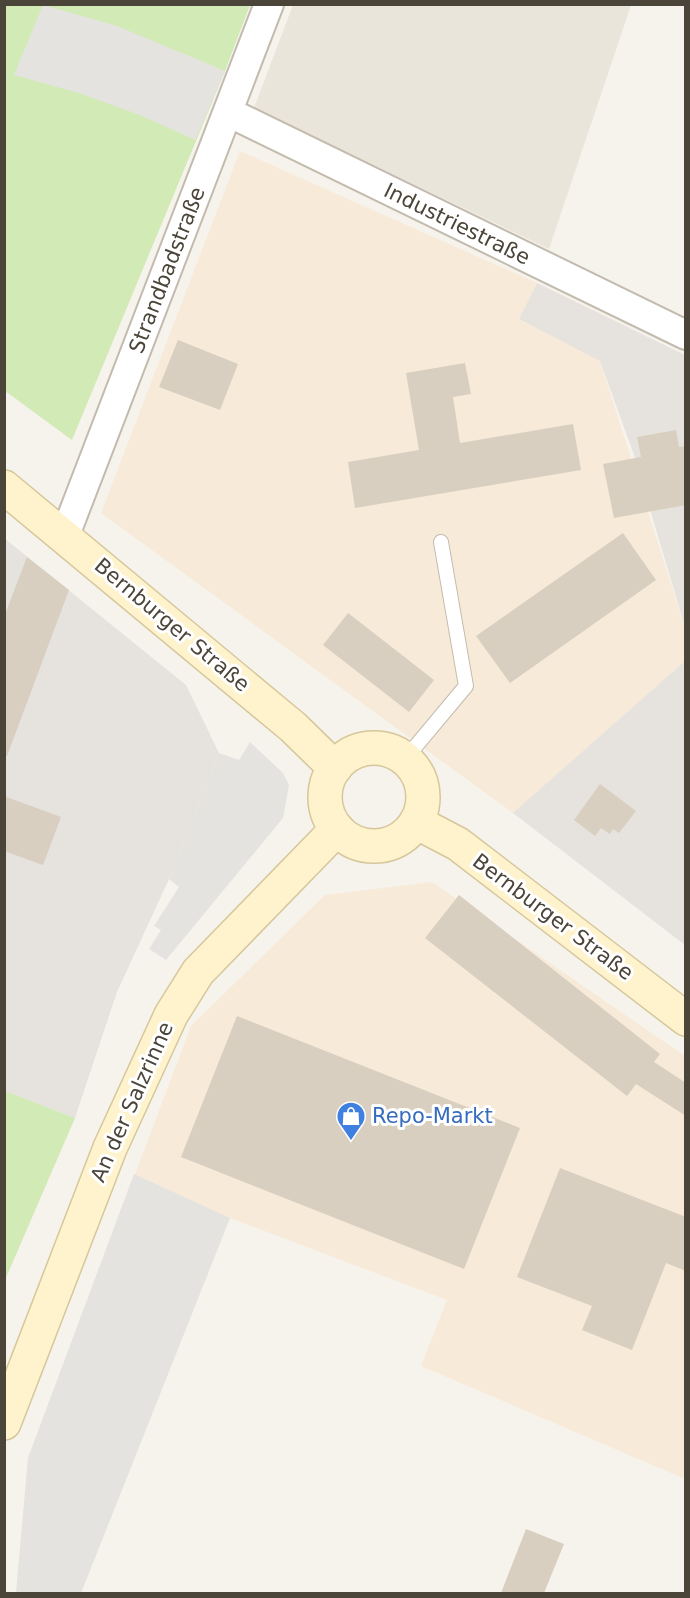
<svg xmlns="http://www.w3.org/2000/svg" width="690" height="1598" font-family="'DejaVu Sans',sans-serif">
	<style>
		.residential { fill: #eae5da }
		.commercial { fill: #f7ead8 }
		.industrial { fill: #e6e2dd }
		.green { fill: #d2eab5 }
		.parking { fill: #e5e3e0 }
		.building { fill: #d8cfc1 }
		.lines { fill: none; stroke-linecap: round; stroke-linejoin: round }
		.service-casing { stroke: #c2bbae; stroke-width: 16 }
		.minor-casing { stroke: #c2bbae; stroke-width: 32 }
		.secondary-casing { stroke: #d6c79b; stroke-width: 36 }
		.service { stroke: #fff; stroke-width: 14 }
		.minor { stroke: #fff; stroke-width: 28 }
		.secondary { stroke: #fff3cd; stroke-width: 33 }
		.labels { text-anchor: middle; stroke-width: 6; stroke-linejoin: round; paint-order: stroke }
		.street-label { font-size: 21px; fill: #4b4439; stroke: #fff }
		.shop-label { font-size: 21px; fill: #366cbe; stroke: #fff; text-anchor: start }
	</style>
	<rect width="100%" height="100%" fill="#f6f3ec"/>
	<path class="residential" d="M 293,5 L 631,5 L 549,249 L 254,108 Z"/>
	<g class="commercial">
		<path d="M 240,151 L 537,283 L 519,319 L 600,361 L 685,628 L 685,661 L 513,813 L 101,513 Z"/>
		<path d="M 432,882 L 685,1056 L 685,1479 L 421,1366 L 447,1300 L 230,1218 L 81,1593 L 16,1594 L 28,1458 L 191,1026 L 325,895 Z"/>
	</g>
	<g class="industrial">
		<path d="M 537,283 L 685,355 L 685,627 L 633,452 L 600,361 L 519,319 Z"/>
		<path d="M 4,538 L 186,685 L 219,753 L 169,879 L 117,992 L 75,1118 L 5,1091 Z"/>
		<path d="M 685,661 L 685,945 L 513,813 Z"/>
	</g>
	<g class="green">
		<path d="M 5,5 L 250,5 L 225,71 L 72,440 L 5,391 Z"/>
		<path d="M 5,1091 L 75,1118 L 5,1280 Z"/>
	</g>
	<g class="parking">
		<path d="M 43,5 L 117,26 L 225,71 L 195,140 L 140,115 L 79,93 L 14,75 Z"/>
		<path d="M 250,742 L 283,773 L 289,785 L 283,818 L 166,960 L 149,949 L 161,930 L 154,926 L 179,887 L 169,879 L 219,753 L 239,760 Z"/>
		<path d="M 134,1174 L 230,1218 L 81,1593 L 16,1593 L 28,1458 Z"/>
	</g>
	<g class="building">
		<path d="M 178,340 L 238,364 L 220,410 L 159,387 Z"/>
		<path d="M 465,363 L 471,394 L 453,397 L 460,443 L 573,424 L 581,470 L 355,508 L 348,462 L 419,450 L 406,373 Z"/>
		<path d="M 676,430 L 679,447 L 686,446 L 686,505 L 614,518 L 603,464 L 641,457 L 637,437 Z"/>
		<path d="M 623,533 L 656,580 L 510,683 L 476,636 Z"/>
		<path d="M 27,557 L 69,590 L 7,756 L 4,756 L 4,617 Z"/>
		<path d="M 348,613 L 434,680 L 409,712 L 323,645 Z"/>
		<path d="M 600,784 L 636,811 L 619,833 L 613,829 L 610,834 L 601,828 L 595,836 L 574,820 Z"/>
		<path d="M 4,796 L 61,817 L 43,865 L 4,851 Z"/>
		<path d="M 459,895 L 660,1054 L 654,1062 L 686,1083 L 686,1116 L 636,1084 L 627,1096 L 425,938 Z"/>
		<path d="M 237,1016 L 520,1128 L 464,1269 L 181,1157 Z"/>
		<path d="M 560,1168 L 686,1217 L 686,1271 L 666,1263 L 632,1350 L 582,1330 L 592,1306 L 517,1277 Z"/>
		<path d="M 526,1529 L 564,1544 L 544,1593 L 501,1593 Z"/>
	</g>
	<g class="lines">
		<g class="service-casing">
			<path id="service" d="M 405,759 L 466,686 L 441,542"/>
		</g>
		<g class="minor-casing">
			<g id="minor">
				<path d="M 228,112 L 686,335"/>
				<path d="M 65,535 L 269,4"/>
			</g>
		</g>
		<g class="secondary-casing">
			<g id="secondary">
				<path d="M 4,487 L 293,727 L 335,768"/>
				<circle cx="374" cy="797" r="49"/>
				<path d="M 416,822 L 458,844 L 686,1019"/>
				<path d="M 4,1423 L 110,1148 L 171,1015 L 198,972 L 337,829"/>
			</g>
		</g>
		<use href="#service" class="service"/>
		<use href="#minor" class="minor"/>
		<use href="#secondary" class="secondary"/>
	</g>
	<defs>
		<g id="shop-pin" transform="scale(1.5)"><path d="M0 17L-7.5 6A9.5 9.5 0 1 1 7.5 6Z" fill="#3f7fe0" stroke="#fff"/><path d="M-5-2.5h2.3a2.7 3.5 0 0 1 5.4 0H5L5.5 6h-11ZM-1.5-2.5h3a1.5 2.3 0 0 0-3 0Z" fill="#fff"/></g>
	</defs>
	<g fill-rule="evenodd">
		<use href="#shop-pin" x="351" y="1116"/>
	</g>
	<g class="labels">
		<g class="street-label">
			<text transform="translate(457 224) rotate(26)" y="7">Industriestraße</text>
			<text transform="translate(167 270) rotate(-69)" y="7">Strandbadstraße</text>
			<text transform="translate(172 625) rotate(40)" y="7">Bernburger Straße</text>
			<text transform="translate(553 917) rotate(37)" y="7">Bernburger Straße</text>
			<text transform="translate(132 1102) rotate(-66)" y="7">An der Salzrinne</text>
		</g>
		<g class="shop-label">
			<text x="372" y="1123">Repo-Markt</text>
		</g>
	</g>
	<rect width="690" height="1598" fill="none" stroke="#4b4439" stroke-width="12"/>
</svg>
